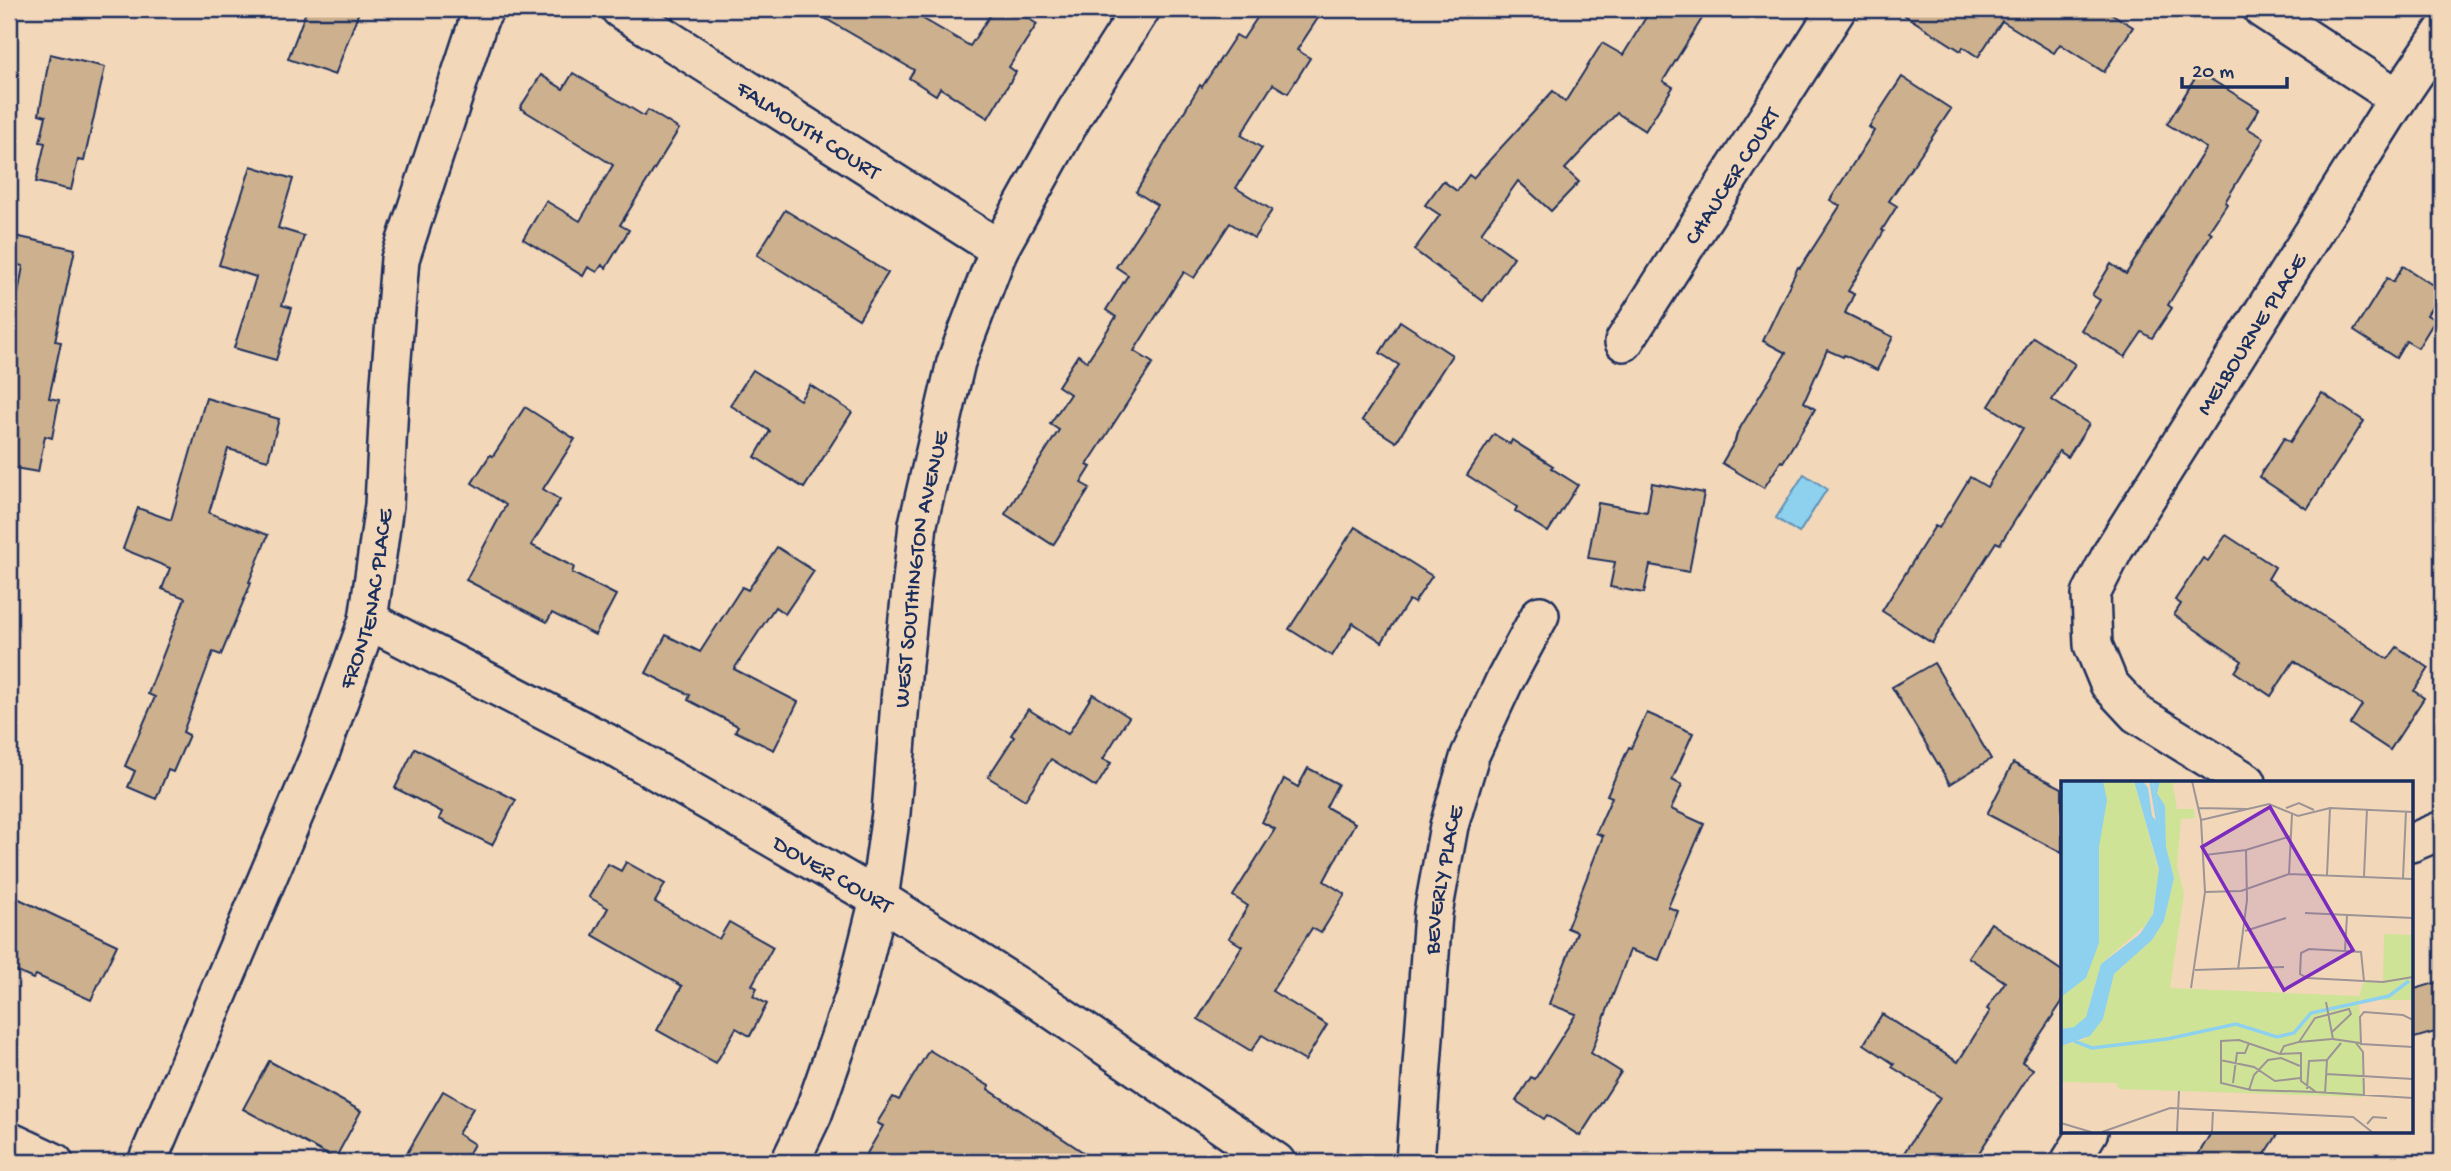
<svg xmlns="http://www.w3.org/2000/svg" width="2451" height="1171" font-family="'Gochi Hand',sans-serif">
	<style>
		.water { fill: #8dd1ef; stroke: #5f90b5; stroke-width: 2 }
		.building { fill: #cdb18e; stroke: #1b2f5e; stroke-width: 2 }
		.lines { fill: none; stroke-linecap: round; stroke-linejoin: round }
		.minor-casing { stroke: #1b2f5e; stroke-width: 42 }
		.minor { stroke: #f3d7b9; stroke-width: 37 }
		.labels { text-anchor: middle; stroke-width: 6; stroke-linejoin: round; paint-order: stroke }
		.street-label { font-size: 23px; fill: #1b2f5e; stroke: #f3d7b9 }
		.inset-river { fill: none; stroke: #8dd1ef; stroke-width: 3.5 }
		.inset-road { fill: none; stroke: #9d9495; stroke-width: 2 }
		.view { fill: #7b2cbf; fill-opacity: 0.15; stroke: #7b2cbf; stroke-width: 3.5 }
		.inset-edge { fill: none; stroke: #1b2f5e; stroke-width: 3.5 }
	</style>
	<rect width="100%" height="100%" fill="#f3d7b9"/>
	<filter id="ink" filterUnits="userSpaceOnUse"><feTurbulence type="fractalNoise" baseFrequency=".0143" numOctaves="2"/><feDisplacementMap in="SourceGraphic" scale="14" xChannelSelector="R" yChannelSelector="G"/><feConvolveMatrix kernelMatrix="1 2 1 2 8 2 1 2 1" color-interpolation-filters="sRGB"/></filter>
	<g filter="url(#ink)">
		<path class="water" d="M 1804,474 L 1827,489 L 1799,533 L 1776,518 Z"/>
		<g class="building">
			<path d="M 307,9 L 360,9 L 335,75 L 288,59 Z"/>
			<path d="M 809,9 L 906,9 L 970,46 L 994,9 L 1013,9 L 1037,24 L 1009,67 L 1016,72 L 988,118 L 940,88 L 936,95 L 909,78 L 914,70 Z"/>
			<path d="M 1263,9 L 1324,9 L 1297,50 L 1310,58 L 1288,93 L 1273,84 L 1241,135 L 1262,148 L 1236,188 L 1272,210 L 1254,238 L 1230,223 L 1194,278 L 1184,272 L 1134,351 L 1153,363 L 1087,465 L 1091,467 L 1081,483 L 1090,488 L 1053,545 L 1005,514 L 1059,430 L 1050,424 L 1070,394 L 1058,386 L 1078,355 L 1087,361 L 1116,317 L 1106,310 L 1128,275 L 1116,267 L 1157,205 L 1136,192 L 1200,85 L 1202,87 L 1236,35 L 1243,39 Z"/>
			<path d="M 1651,9 L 1708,9 L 1663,81 L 1673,87 L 1645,131 L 1617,113 L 1565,169 L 1579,182 L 1551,211 L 1518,181 L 1481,233 L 1514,257 L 1483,301 L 1414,250 L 1440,215 L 1425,205 L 1443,181 L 1457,191 L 1469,175 L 1473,178 L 1553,91 L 1565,102 L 1602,43 L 1623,55 Z"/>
			<path d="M 1895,9 L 2104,9 L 2133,27 L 2104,72 L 2060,44 L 2054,53 L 2002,21 L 1978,57 L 1963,47 L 1961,51 Z"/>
			<path d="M 50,54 L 105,67 L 84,161 L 78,160 L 71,190 L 36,182 L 45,143 L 40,142 L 46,116 L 39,114 Z"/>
			<path d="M 2199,72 L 2259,109 L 2247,128 L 2264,138 L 2225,202 L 2227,204 L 2209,231 L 2212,233 L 2168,305 L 2172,308 L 2152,338 L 2142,332 L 2125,357 L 2081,330 L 2100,300 L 2092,295 L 2111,264 L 2126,274 L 2206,148 L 2167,124 Z"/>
			<path d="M 573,73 L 644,116 L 648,110 L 679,129 L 620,225 L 629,230 L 606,268 L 602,265 L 597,272 L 588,267 L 583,276 L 523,239 L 546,201 L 580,221 L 613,165 L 520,108 L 541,75 L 563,89 Z"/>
			<path d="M 1902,77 L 1951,109 L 1889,201 L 1897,206 L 1882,230 L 1884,231 L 1848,291 L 1854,294 L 1845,313 L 1893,337 L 1877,370 L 1844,355 L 1843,357 L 1827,350 L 1804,402 L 1815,409 L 1783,462 L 1781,461 L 1764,488 L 1722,463 L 1735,441 L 1737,433 L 1786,353 L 1763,341 L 1798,267 L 1800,268 L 1840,206 L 1830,200 L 1874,131 L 1869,127 Z"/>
			<path d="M 251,166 L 293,179 L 278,228 L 304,236 L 282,305 L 292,308 L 276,360 L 234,348 L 256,277 L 219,265 Z"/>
			<path d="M 785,210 L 888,273 L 859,319 L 757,255 Z"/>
			<path d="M 15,236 L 75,249 L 55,341 L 61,342 L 49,398 L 59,400 L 52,438 L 45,436 L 38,472 L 9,467 L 9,345 L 23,266 L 9,263 Z"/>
			<path d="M 2403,266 L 2442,291 L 2427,315 L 2435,320 L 2418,348 L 2406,341 L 2396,358 L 2354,331 L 2387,278 L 2393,282 Z"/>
			<path d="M 1400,321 L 1452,355 L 1396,442 L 1362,420 L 1399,365 L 1380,353 Z"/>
			<path d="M 2033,337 L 2075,364 L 2052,400 L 2089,424 L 2068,457 L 2059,451 L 2000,544 L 1996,542 L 1932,643 L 1882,611 L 1935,526 L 1939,528 L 1970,477 L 1987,487 L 2023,428 L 1989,406 Z"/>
			<path d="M 753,370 L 800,400 L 810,385 L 852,412 L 804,488 L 755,457 L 770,431 L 730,405 Z"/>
			<path d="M 2322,393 L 2364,421 L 2307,509 L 2259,477 L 2284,438 L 2290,442 Z"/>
			<path d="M 206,398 L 279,419 L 268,460 L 228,449 L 209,513 L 268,535 L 249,582 L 251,583 L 221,655 L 213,652 L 183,732 L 189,735 L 173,772 L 168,770 L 156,799 L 128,787 L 135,771 L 125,766 L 155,697 L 148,694 L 185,598 L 162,589 L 170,568 L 123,549 L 138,508 L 171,520 Z"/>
			<path d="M 525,407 L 575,439 L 543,489 L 560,500 L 531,545 L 574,567 L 572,573 L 616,595 L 595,635 L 552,613 L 547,622 L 466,580 L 506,505 L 472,483 L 490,455 L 493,456 Z"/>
			<path d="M 1494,434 L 1510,444 L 1512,440 L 1553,466 L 1551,468 L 1578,485 L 1548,532 L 1515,511 L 1517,507 L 1467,475 Z"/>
			<path d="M 1652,483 L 1704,493 L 1689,572 L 1650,565 L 1644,593 L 1610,587 L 1615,562 L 1588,558 L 1598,503 L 1647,512 Z"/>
			<path d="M 1355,527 L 1432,576 L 1414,603 L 1409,600 L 1382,642 L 1353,623 L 1332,656 L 1289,629 Z"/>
			<path d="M 2226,535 L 2275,567 L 2268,579 L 2388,659 L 2397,647 L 2429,668 L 2414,691 L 2424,698 L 2390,750 L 2350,724 L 2362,705 L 2294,661 L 2271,696 L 2235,672 L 2242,661 L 2174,615 L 2181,604 L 2175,600 L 2203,558 L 2208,561 Z"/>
			<path d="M 777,547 L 814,571 L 785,614 L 775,607 L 734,669 L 798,702 L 774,750 L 735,731 L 738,726 L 688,700 L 690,695 L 646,673 L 666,635 L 700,652 L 742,587 L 748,590 Z"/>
			<path d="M 1934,663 L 1991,759 L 1950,784 L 1892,687 Z"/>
			<path d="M 1093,694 L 1129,717 L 1103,759 L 1111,763 L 1096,787 L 1051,759 L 1025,800 L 988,777 L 1014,737 L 1011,735 L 1028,709 L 1068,734 Z"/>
			<path d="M 1647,713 L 1693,733 L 1672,780 L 1682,785 L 1671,809 L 1704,824 L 1668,907 L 1678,911 L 1659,960 L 1630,950 L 1591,1053 L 1621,1072 L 1580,1136 L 1547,1115 L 1544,1119 L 1516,1101 L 1531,1077 L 1535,1079 L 1576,1014 L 1549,1004 L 1577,932 L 1567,928 L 1603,836 L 1596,833 L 1612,797 L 1607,795 L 1629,747 L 1631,748 Z"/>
			<path d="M 415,748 L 516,800 L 492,845 L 439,819 L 442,812 L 395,788 Z"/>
			<path d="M 2013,763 L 2062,788 L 2062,853 L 1987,814 Z"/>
			<path d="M 1308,768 L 1338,784 L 1326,807 L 1355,823 L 1324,881 L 1345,894 L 1321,933 L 1312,928 L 1272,991 L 1327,1025 L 1305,1061 L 1262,1035 L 1251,1051 L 1198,1019 L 1242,946 L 1229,938 L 1248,906 L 1233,896 L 1275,829 L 1262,822 L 1284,779 L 1298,787 Z"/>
			<path d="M 626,862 L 665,884 L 655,902 L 719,939 L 729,922 L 773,947 L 752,985 L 757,988 L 753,996 L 767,1004 L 750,1036 L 736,1028 L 716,1063 L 657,1030 L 682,986 L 593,935 L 608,908 L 589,897 L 608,864 L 621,871 Z"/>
			<path d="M 17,898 L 117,945 L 91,1000 L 36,975 L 33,979 L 9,968 L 9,915 Z"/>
			<path d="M 1991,923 L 2062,971 L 2062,1002 L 2022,1062 L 2033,1069 L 1973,1162 L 1898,1162 L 1940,1097 L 1892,1067 L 1894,1064 L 1864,1044 L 1882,1014 L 1958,1062 L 1990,1011 L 1987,1009 L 2005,982 L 1968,957 Z"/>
			<path d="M 2442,981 L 2442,1030 L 2411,1039 L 2411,990 Z"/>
			<path d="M 929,1050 L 989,1086 L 988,1089 L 1098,1162 L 862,1162 L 883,1126 L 877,1123 L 893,1097 L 899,1100 Z"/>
			<path d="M 269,1061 L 361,1111 L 335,1159 L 243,1109 Z"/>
			<path d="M 443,1091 L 473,1108 L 458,1134 L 474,1144 L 464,1162 L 402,1162 Z"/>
			<path d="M 2212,1131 L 2280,1131 L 2260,1162 L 2194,1162 Z"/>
		</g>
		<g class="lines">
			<g class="minor-casing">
				<g id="minor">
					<path id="s1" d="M 620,9 L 999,249"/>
					<path d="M 2262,9 L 2398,98"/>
					<path id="s2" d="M 1624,342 L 1837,9"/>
					<path id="s3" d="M 368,620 L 607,743 L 879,899 L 1022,989 L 1276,1162"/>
					<path id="s4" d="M 2247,782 L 2137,714 L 2109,684 L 2093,645 L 2091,594 L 2114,549 L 2398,98 L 2442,33"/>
					<path d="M 2411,843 L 2442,830"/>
					<path d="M 9,1141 L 54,1162"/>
					<path id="s5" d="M 147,1162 L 320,754 L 368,620 L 384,505 L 390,383 L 400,259 L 479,19 L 485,9"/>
					<path id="s6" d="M 790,1162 L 813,1114 L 856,991 L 879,899 L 891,813 L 903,665 L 918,524 L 956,362 L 999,249 L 1076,111 L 1141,9"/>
					<path id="s7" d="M 1415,1162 L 1433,913 L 1449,826 L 1470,755 L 1504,682 L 1540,615"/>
					<path d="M 2070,1162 L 2089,1131"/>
				</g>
			</g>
			<use href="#minor" class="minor"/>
		</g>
	</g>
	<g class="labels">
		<g class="street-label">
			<text dy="8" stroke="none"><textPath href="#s1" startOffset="224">FALMOUTH COURT</textPath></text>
			<text dy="8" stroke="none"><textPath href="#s2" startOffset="198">CHAUCER COURT</textPath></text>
			<text dy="8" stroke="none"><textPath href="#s4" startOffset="569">MELBOURNE PLACE</textPath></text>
			<text dy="8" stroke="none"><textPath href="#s6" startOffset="611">WEST SOUTHINGTON AVENUE</textPath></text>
			<text dy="8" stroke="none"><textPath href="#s5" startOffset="606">FRONTENAC PLACE</textPath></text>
			<text dy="8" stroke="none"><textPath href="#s3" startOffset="530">DOVER COURT</textPath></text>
			<text dy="8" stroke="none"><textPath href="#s7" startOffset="284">BEVERLY PLACE</textPath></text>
		</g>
	</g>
	<g transform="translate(2061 781)">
		<rect width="352" height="352" fill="#f3d7b9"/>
		<path d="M 0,0 L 73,0 L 99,94 L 90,139 L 40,183 L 25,236 L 13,247 L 0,248 ZM 99,0 L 119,0 L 112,3 L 116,28 L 133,28 L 134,37 L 120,38 L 116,86 L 123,112 L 109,207 L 298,215 L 303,200 L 322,201 L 323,153 L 352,154 L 352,219 L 298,219 L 303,316 L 58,308 L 55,302 L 0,301 L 0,265 L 24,258 L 42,238 L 53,193 L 91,159 L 103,140 L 113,97 L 105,66 L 104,25 L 96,12 Z" fill="#cfe397"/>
		<path d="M 0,0 L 42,0 L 46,19 L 38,66 L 38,162 L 25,197 L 0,216 ZM 73,0 L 82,0 L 87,7 L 91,35 L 99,44 L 92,0 L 99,0 L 96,12 L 104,25 L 105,66 L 113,97 L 103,140 L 91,159 L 53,193 L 42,238 L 29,255 L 0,265 L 0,248 L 13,246 L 25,236 L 40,183 L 79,153 L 92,133 L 98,88 Z" fill="#8dd1ef"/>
		<path class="inset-river" d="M 90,0 L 98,48M 13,260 L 31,267 L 106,258 L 175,243 L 216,256 L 233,252 L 250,232 L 328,215 L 348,200"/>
		<path class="inset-road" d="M 138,27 L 186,28M 225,27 L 238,22 L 253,29M 140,39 L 208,23 L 237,35 L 269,27 L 352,31M 144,74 L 185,69 L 230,55M 228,93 L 231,33M 266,94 L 269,27M 303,95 L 306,28M 342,97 L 345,30M 144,111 L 180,110 L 228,93 L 352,98M 244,132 L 352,137M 184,150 L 225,137M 284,169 L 286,134M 134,189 L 223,186M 177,189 L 186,119 L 185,69M 303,200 L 300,171 L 248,168 L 240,172 L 239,193 L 246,197 L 322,201 L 352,196M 130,207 L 144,111 L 140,39 L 131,0M 265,221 L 272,258 L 299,262M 352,239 L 342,234 L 303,231 L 299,236 L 300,263 L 352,266M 238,261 L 271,258M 295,262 L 302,271 L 303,315M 219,273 L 223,265 L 238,261 L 254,237 L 288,228 L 290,233 L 270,252M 159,279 L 193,286 L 214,300 L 239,297M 265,293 L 352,298M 172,302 L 176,272 L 184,272 L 188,262M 246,308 L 248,280 L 266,279M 188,309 L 193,294 L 207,279 L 220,277 L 239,285M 255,311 L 190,309 L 160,302 L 160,260 L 178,259 L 219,273 L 240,272 L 240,300 L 255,311 L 352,317M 264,313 L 266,279 L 280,262M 0,342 L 30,351M 306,343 L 312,336 L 326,337M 41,351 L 109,327 L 292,336 L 311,351M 116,351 L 118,310M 151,351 L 152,329"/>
		<path class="view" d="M 209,26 L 292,169 L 223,209 L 141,66 Z"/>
		<rect width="352" height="352" class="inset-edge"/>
	</g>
	<rect width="2451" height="1171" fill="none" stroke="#f3d7b9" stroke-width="35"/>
	<rect x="18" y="18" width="2416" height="1136" fill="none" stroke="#1b2f5e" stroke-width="2.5" filter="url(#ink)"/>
	<path d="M2182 77v10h105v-10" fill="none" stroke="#1b2f5e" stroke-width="3.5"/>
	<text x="2192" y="77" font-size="21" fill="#1b2f5e" stroke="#f3d7b9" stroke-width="5" paint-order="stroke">20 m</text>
</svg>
